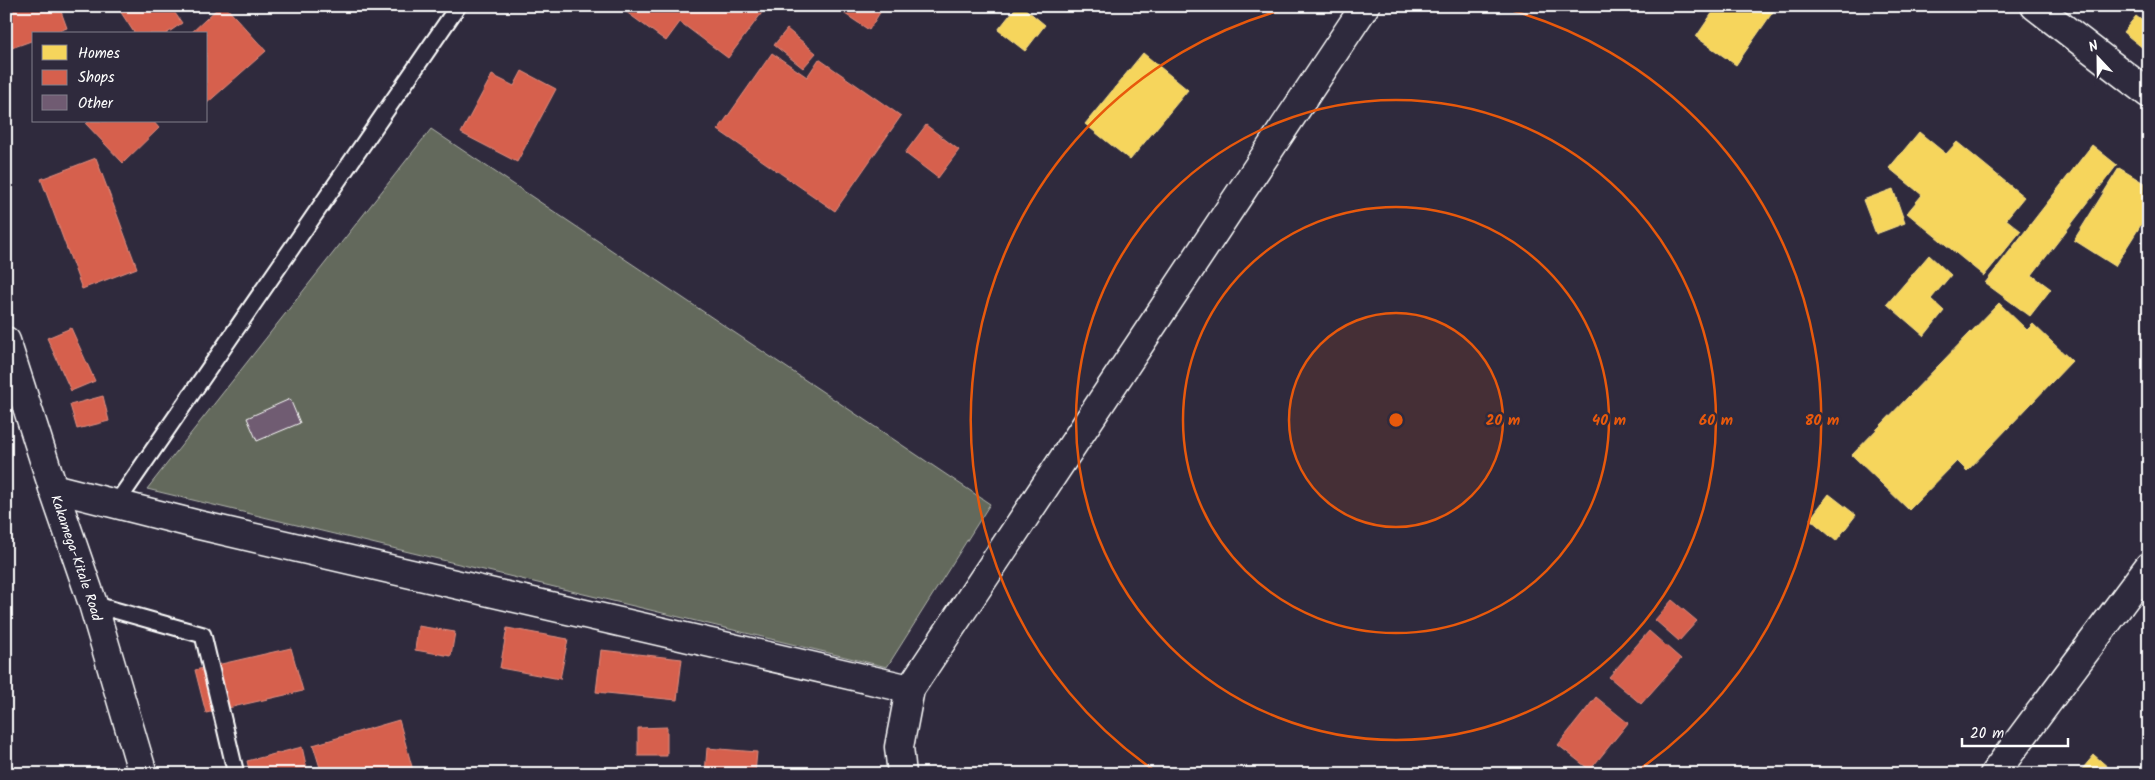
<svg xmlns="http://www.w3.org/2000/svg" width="2155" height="780" font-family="Kalam,sans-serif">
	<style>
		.green { fill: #63695b; stroke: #b1b4ad }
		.homes { fill: #f6d55c; stroke: #f9e28d }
		.shops { fill: #d6604d; stroke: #e29082 }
		.building { fill: #705b72; stroke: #fff }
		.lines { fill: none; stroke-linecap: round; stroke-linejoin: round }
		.service-casing { stroke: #fff; stroke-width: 19 }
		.minor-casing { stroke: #fff; stroke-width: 31 }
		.trunk-casing { stroke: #fff; stroke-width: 31 }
		.service { stroke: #2f2a3d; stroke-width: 15 }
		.minor { stroke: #2f2a3d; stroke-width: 28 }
		.trunk { stroke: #2f2a3d; stroke-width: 28 }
		.ring { fill: none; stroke: #e8590c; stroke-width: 2.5 }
		.labels { text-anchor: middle; stroke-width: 5; stroke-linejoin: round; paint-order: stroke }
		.street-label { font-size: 14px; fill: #fff; stroke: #2f2a3d }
		.centre { fill: #e8590c; stroke: #2f2a3d; stroke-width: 2.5 }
		.ring-label { font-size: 15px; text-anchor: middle; font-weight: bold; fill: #e8590c; stroke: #2f2a3d; stroke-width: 5; stroke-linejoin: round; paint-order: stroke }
	</style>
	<rect width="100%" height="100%" fill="#2f2a3d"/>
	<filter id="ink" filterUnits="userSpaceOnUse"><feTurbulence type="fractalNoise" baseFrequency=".02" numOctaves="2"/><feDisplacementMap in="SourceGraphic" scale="10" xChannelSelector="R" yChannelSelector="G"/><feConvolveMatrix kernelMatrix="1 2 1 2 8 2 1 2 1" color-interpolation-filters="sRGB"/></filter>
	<g filter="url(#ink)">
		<path class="green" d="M 431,129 L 990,504 L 887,667 L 147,489 Z"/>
		<g class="homes">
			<path d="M 1017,6 L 1022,6 L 1045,25 L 1025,51 L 998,30 Z"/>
			<path d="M 1717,6 L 1777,6 L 1736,65 L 1696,37 Z"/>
			<path d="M 2136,16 L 2149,26 L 2149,53 L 2123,32 Z"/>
			<path d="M 1143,53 L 1188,90 L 1130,160 L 1085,124 Z"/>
			<path d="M 1919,132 L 1946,154 L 1957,142 L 2024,197 L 2006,219 L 2021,231 L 1984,276 L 1907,213 L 1922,195 L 1889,168 Z"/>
			<path d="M 2092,145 L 2117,165 L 2032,275 L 2051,289 L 2030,316 L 1985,283 Z"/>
			<path d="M 2119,168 L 2149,186 L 2149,212 L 2115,266 L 2074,240 Z"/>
			<path d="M 1893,189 L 1905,223 L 1876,234 L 1863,200 Z"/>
			<path d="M 1929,255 L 1951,275 L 1931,299 L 1944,311 L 1924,336 L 1887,304 Z"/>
			<path d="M 1999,303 L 2027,330 L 2033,324 L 2072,361 L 1967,471 L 1957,461 L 1909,510 L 1852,455 Z"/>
			<path d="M 1829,494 L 1856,515 L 1836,541 L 1810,519 Z"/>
			<path d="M 2094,755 L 2116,774 L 2078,774 Z"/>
		</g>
		<g class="shops">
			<path d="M 6,6 L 59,6 L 67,28 L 51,34 L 34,34 L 34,40 L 6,50 Z"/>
			<path d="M 127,6 L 170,6 L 182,23 L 166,34 L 135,34 L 120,11 Z"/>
			<path d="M 220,6 L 225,6 L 266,51 L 206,104 L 206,34 L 190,34 Z"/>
			<path d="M 618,6 L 767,6 L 728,58 L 680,22 L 666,41 Z"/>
			<path d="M 833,6 L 884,6 L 869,30 Z"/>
			<path d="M 787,29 L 816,53 L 803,68 L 774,45 Z"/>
			<path d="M 772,53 L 807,77 L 819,59 L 901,116 L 835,211 L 718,130 Z"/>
			<path d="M 522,71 L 556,89 L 517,162 L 461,133 L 492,75 L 514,86 Z"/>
			<path d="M 89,121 L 153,121 L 159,128 L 123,163 L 86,124 Z"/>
			<path d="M 926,125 L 959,150 L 938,178 L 905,153 Z"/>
			<path d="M 96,158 L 137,268 L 82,289 L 41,179 Z"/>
			<path d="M 71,328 L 95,381 L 71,391 L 47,338 Z"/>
			<path d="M 103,396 L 109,421 L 77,429 L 70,405 Z"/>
			<path d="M 1672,600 L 1697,621 L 1679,641 L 1655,620 Z"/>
			<path d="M 418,626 L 455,632 L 451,656 L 415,650 Z"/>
			<path d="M 507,628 L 568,639 L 560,679 L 500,668 Z"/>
			<path d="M 1649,631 L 1681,659 L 1641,704 L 1609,677 Z"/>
			<path d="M 291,648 L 303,691 L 206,713 L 195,670 Z"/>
			<path d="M 601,650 L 682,659 L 677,700 L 596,692 Z"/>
			<path d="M 1596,697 L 1628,723 L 1590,770 L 1558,745 Z"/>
			<path d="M 399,720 L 414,774 L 322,774 L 313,745 Z"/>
			<path d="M 667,727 L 667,756 L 638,756 L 638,728 Z"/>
			<path d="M 302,747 L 308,774 L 250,774 L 247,761 Z"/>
			<path d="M 707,748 L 757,752 L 755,774 L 705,774 Z"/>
		</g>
		<path class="building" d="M 290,399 L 300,423 L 257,441 L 247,418 Z"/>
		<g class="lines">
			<g class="service-casing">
				<g id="service">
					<path d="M 116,504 L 458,6"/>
					<path d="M 93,604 L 203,635 L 236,774"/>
				</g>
			</g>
			<g class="minor-casing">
				<g id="minor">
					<path d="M 2035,6 L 2149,94"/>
					<path d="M 53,488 L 199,525 L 910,689"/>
					<path d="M 902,774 L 899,747 L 910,689 L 1365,6"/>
					<path d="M 1994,774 L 2149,566"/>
				</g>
			</g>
			<g class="trunk-casing">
				<g id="trunk">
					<path id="s1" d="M 6,341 L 53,488 L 93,604 L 143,774"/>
				</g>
			</g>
			<use href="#service" class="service"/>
			<use href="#minor" class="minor"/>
			<use href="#trunk" class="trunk"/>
		</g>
	</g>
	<circle cx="1396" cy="420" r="107" fill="#e8590c" fill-opacity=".12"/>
	<g class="ring">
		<circle cx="1396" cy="420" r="107"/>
		<circle cx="1396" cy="420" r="213"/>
		<circle cx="1396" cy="420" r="320"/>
		<path d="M1158 773A426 426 0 0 1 1293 7M1499 7A426 426 0 0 1 1634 773"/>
	</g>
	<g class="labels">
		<g class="street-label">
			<text dy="5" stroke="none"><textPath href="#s1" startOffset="228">Kakamega-Kitale Road</textPath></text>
		</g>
	</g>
	<circle cx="1396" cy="420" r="8" class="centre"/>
	<g class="ring-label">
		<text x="1503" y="425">20 m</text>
		<text x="1609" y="425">40 m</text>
		<text x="1716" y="425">60 m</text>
		<text x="1822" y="425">80 m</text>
	</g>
	<rect width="2155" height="780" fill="none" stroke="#2f2a3d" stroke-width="25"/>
	<rect x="12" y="12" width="2130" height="755" fill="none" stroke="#fff" stroke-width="2" filter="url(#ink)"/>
	<rect x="32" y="32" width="175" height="90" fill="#2f2a3d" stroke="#827f8b"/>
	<rect x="42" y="45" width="25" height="15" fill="#f6d55c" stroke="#827f8b"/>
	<text x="78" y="58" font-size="15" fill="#ffffff">Homes</text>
	<rect x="42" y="70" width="25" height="15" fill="#d6604d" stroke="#827f8b"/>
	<text x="78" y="82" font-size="15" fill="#ffffff">Shops</text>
	<rect x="42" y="95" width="25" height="15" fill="#705b72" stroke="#827f8b"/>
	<text x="78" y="108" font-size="15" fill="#ffffff">Other</text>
	<g transform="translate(2098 58) rotate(338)" stroke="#2f2a3d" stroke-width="4" paint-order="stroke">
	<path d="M0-4L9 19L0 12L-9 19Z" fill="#ffffff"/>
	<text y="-8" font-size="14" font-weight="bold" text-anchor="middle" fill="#ffffff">N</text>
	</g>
	<path d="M1962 738v8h106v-8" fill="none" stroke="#ffffff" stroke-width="2.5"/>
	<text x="1970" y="738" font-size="15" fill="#ffffff" stroke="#2f2a3d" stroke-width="4" paint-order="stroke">20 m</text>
</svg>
